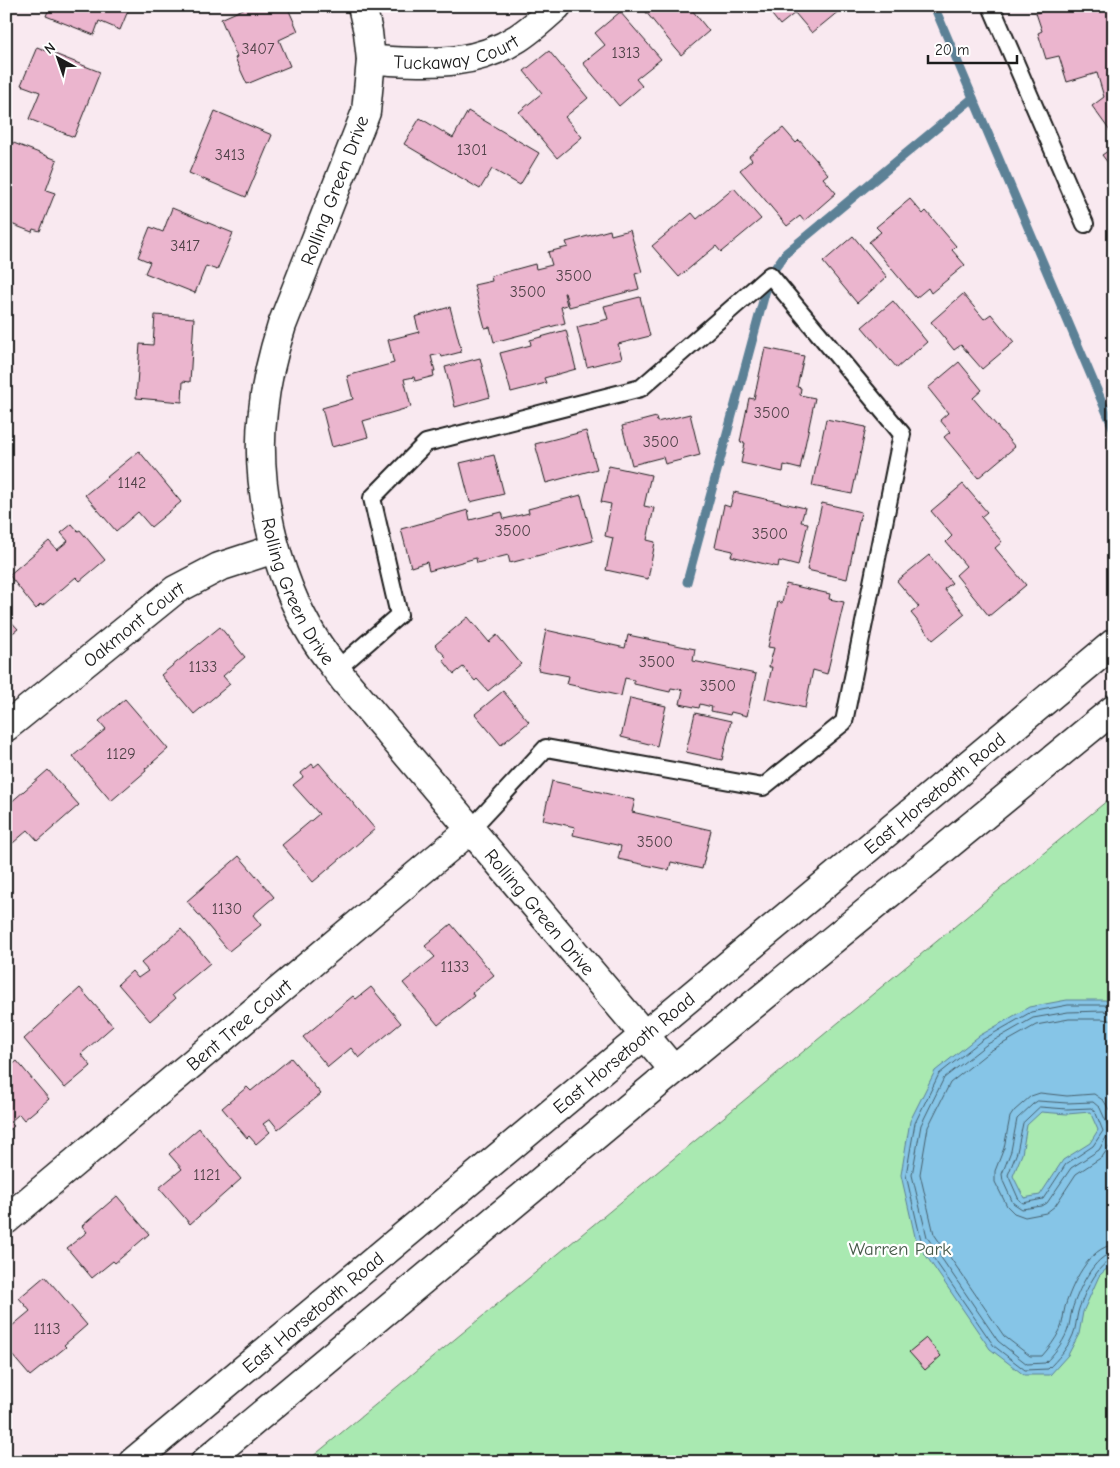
<svg xmlns="http://www.w3.org/2000/svg" width="1120" height="1468" font-family="'Comic Neue',sans-serif">
	<style>
		.green { fill: #a9e9b1; stroke: #628266 }
		.water { fill: #86c5e7; stroke: #5c8196; fill-rule: evenodd }
		.lines { fill: none; stroke-linecap: round; stroke-linejoin: round }
		.shore { stroke: #46606d; stroke-width: 1 }
		.stream { stroke: #5c8196; stroke-width: 9 }
		.building { fill: #ebb5ce; stroke: #1c1c1c }
		.service-casing { stroke: #1c1c1c; stroke-width: 20 }
		.minor-casing { stroke: #1c1c1c; stroke-width: 31 }
		.primary-casing { stroke: #1c1c1c; stroke-width: 31 }
		.service { stroke: #fff; stroke-width: 16 }
		.minor { stroke: #fff; stroke-width: 28 }
		.primary { stroke: #fff; stroke-width: 28 }
		.labels { text-anchor: middle; stroke-width: 4.5; stroke-linejoin: round; paint-order: stroke }
		.number-label { font-size: 16px; fill: #504248 }
		.street-label { font-size: 19px; fill: #1c1c1c; stroke: #fff }
		.park-label { font-size: 19px; fill: #465a49; stroke: #fff }
	</style>
	<rect width="100%" height="100%" fill="#f9e9f0"/>
	<filter id="ink" filterUnits="userSpaceOnUse"><feTurbulence type="fractalNoise" baseFrequency=".02" numOctaves="2"/><feDisplacementMap in="SourceGraphic" scale="10" xChannelSelector="R" yChannelSelector="G"/><feConvolveMatrix kernelMatrix="1 2 1 2 8 2 1 2 1" color-interpolation-filters="sRGB"/></filter>
	<g filter="url(#ink)">
		<path class="green" d="M 1114,795 L 1114,1462 L 306,1462 Z"/>
		<path class="water" d="M 1067,1000 L 1105,1000 L 1114,1003 L 1114,1262 L 1099,1276 L 1083,1312 L 1079,1334 L 1068,1355 L 1050,1375 L 1024,1375 L 990,1349 L 916,1241 L 901,1175 L 910,1121 L 935,1071 L 979,1036 L 1029,1007 ZM 1041,1112 L 1067,1114 L 1090,1112 L 1098,1130 L 1090,1143 L 1063,1160 L 1040,1195 L 1024,1198 L 1013,1176 L 1022,1154 L 1027,1125 Z"/>
		<g class="lines">
			<g class="shore">
				<path d="M 1114,1007 L 1104,1005 L 1068,1005 L 1031,1012 L 982,1040 L 939,1074 L 915,1123 L 906,1175 L 921,1240 L 994,1346 L 1025,1370 L 1048,1369 C 1058,1359 1067,1349 1073,1335 C 1076,1328 1076,1320 1078,1312 C 1082,1298 1098,1261 1114,1259"/>
				<path d="M 1114,1013 L 1103,1011 L 1068,1012 L 1033,1018 L 986,1045 L 944,1078 L 921,1125 L 912,1175 L 927,1237 L 998,1341 L 1027,1364 L 1045,1363 C 1054,1354 1062,1344 1067,1332 C 1070,1325 1070,1317 1072,1310 C 1077,1293 1094,1254 1114,1253"/>
				<path d="M 1114,1021 L 1102,1019 L 1069,1019 L 1036,1025 L 990,1051 L 950,1083 L 928,1127 L 920,1174 L 934,1234 L 1004,1336 L 1030,1356 L 1042,1356 C 1049,1348 1055,1340 1060,1330 C 1063,1323 1063,1315 1065,1307 C 1071,1287 1089,1246 1114,1245"/>
				<path d="M 1038,1101 L 1067,1103 L 1093,1102 L 1100,1108 L 1109,1128 L 1108,1134 L 1099,1150 L 1071,1168 L 1047,1203 L 1042,1206 L 1022,1209 L 1013,1203 L 1003,1181 L 1002,1174 L 1011,1151 L 1017,1119 L 1033,1104 Z"/>
				<path d="M 1040,1107 L 1067,1109 L 1091,1108 L 1095,1111 L 1103,1131 L 1093,1146 L 1066,1164 L 1043,1199 L 1023,1203 L 1019,1200 L 1008,1175 L 1017,1152 L 1023,1123 Z"/>
				<path d="M 1114,1118 L 1104,1101 L 1094,1094 L 1067,1096 L 1040,1093 L 1031,1096 L 1014,1111 L 1010,1117 L 1004,1148 L 995,1171 L 995,1182 L 1007,1206 L 1014,1213 L 1025,1217 L 1046,1213 L 1055,1206 L 1076,1174 L 1102,1157 L 1114,1140"/>
			</g>
			<g class="stream">
				<path d="M 934,6 L 1114,430"/>
				<path d="M 687,582 L 770,275 L 786,253 L 973,98"/>
			</g>
		</g>
		<g class="building">
			<path d="M 50,6 L 130,6 L 120,30 L 99,21 L 94,35 L 46,16 Z"/>
			<path d="M 250,6 L 287,6 L 298,31 L 279,40 L 290,66 L 247,84 L 235,58 L 237,57 L 221,19 Z"/>
			<path d="M 641,6 L 697,6 L 692,10 L 709,31 L 681,55 Z"/>
			<path d="M 765,6 L 845,6 L 812,33 L 795,13 L 780,25 Z"/>
			<path d="M 1046,6 L 1114,6 L 1114,128 L 1110,131 L 1092,106 L 1104,97 L 1097,73 L 1067,82 L 1059,56 L 1046,59 L 1038,33 L 1042,31 L 1036,13 L 1047,10 Z"/>
			<path d="M 620,12 L 661,59 L 636,79 L 642,86 L 619,106 L 583,63 L 605,45 L 595,33 Z"/>
			<path d="M 37,47 L 100,72 L 74,137 L 29,119 L 40,92 L 21,85 Z"/>
			<path d="M 549,51 L 588,98 L 565,117 L 582,137 L 557,158 L 519,112 L 542,93 L 524,71 Z"/>
			<path d="M 215,111 L 272,135 L 246,197 L 189,173 Z"/>
			<path d="M 468,111 L 539,153 L 520,185 L 492,169 L 480,189 L 404,144 L 420,118 L 453,138 Z"/>
			<path d="M 783,128 L 796,143 L 799,140 L 828,174 L 823,178 L 836,193 L 804,221 L 800,216 L 787,226 L 740,170 L 752,160 L 749,156 Z"/>
			<path d="M 6,140 L 57,160 L 46,190 L 55,193 L 40,231 L 33,229 L 32,232 L 6,222 Z"/>
			<path d="M 1114,147 L 1114,171 L 1102,155 Z"/>
			<path d="M 734,188 L 761,219 L 721,252 L 716,246 L 679,277 L 652,246 L 692,213 L 697,219 Z"/>
			<path d="M 910,199 L 923,214 L 926,211 L 956,246 L 952,250 L 965,265 L 931,293 L 928,288 L 916,298 L 869,242 L 881,232 L 876,227 Z"/>
			<path d="M 172,208 L 233,233 L 217,270 L 206,266 L 195,293 L 145,273 L 150,262 L 138,257 L 150,227 L 163,232 Z"/>
			<path d="M 610,230 L 611,235 L 630,230 L 642,272 L 635,274 L 639,289 L 569,307 L 565,293 L 564,293 L 567,305 L 561,307 L 565,323 L 494,342 L 490,327 L 485,328 L 474,285 L 492,281 L 491,276 L 535,264 L 536,269 L 552,265 L 548,252 L 568,247 L 566,242 Z"/>
			<path d="M 853,236 L 887,277 L 857,303 L 823,262 Z"/>
			<path d="M 963,294 L 984,319 L 991,314 L 1014,342 L 982,369 L 961,345 L 954,350 L 931,322 Z"/>
			<path d="M 640,297 L 650,336 L 618,344 L 622,358 L 587,367 L 577,327 L 608,319 L 604,306 Z"/>
			<path d="M 893,301 L 927,342 L 897,368 L 862,327 Z"/>
			<path d="M 450,307 L 461,349 L 460,349 L 461,352 L 442,357 L 441,354 L 431,356 L 435,371 L 433,371 L 434,376 L 415,381 L 414,377 L 404,379 L 411,407 L 363,421 L 368,437 L 332,447 L 322,408 L 353,399 L 347,376 L 394,363 L 388,340 L 419,332 L 415,317 Z"/>
			<path d="M 155,315 L 194,318 L 190,382 L 183,381 L 182,402 L 136,398 L 140,344 L 153,345 Z"/>
			<path d="M 566,330 L 576,369 L 544,378 L 546,383 L 511,392 L 500,353 L 531,345 L 530,340 Z"/>
			<path d="M 765,348 L 804,356 L 797,387 L 801,388 L 800,395 L 815,398 L 800,469 L 784,465 L 783,472 L 741,463 L 745,443 L 740,442 L 749,398 L 754,399 Z"/>
			<path d="M 480,358 L 490,397 L 455,407 L 445,367 Z"/>
			<path d="M 959,362 L 982,390 L 973,398 L 1015,447 L 978,478 L 944,437 L 950,432 L 940,420 L 948,413 L 928,388 Z"/>
			<path d="M 690,414 L 700,455 L 665,464 L 663,457 L 632,465 L 622,426 L 656,417 L 657,422 Z"/>
			<path d="M 826,419 L 866,427 L 852,494 L 812,486 Z"/>
			<path d="M 586,431 L 597,469 L 546,483 L 535,444 Z"/>
			<path d="M 139,451 L 181,502 L 151,527 L 138,512 L 116,531 L 85,495 Z"/>
			<path d="M 494,455 L 504,494 L 470,502 L 460,463 Z"/>
			<path d="M 609,466 L 651,475 L 644,506 L 654,508 L 647,540 L 655,542 L 648,579 L 606,570 L 613,538 L 605,536 L 611,504 L 601,502 Z"/>
			<path d="M 963,484 L 987,512 L 981,517 L 1002,542 L 995,548 L 1026,585 L 989,616 L 956,575 L 966,566 L 946,542 L 952,536 L 931,511 Z"/>
			<path d="M 734,492 L 805,508 L 801,522 L 808,523 L 798,566 L 779,561 L 778,567 L 731,556 L 733,551 L 715,547 L 724,505 L 730,507 Z"/>
			<path d="M 581,495 L 593,541 L 510,563 L 508,555 L 477,563 L 476,558 L 429,571 L 427,562 L 411,567 L 401,529 L 468,510 L 470,520 L 502,512 L 504,519 L 529,513 L 528,509 Z"/>
			<path d="M 822,503 L 861,512 L 847,579 L 807,570 Z"/>
			<path d="M 72,524 L 78,531 L 80,530 L 105,560 L 80,581 L 76,577 L 42,606 L 41,604 L 36,609 L 9,575 L 49,541 L 57,550 L 68,541 L 61,533 Z"/>
			<path d="M 929,555 L 952,583 L 944,589 L 965,614 L 933,640 L 911,613 L 919,607 L 897,581 Z"/>
			<path d="M 786,584 L 830,594 L 829,599 L 844,602 L 827,674 L 813,670 L 805,708 L 765,699 L 772,667 L 769,667 L 774,648 L 768,647 L 778,602 L 782,603 Z"/>
			<path d="M 6,616 L 18,629 L 6,638 Z"/>
			<path d="M 468,617 L 489,642 L 497,635 L 521,664 L 488,691 L 477,679 L 475,681 L 463,667 L 454,674 L 443,660 L 446,657 L 435,645 Z"/>
			<path d="M 220,627 L 245,657 L 223,676 L 230,684 L 194,714 L 161,675 Z"/>
			<path d="M 546,630 L 625,648 L 628,635 L 695,649 L 693,661 L 756,674 L 747,716 L 731,712 L 730,715 L 711,711 L 712,707 L 700,704 L 699,708 L 680,704 L 683,690 L 671,688 L 670,692 L 634,684 L 634,680 L 625,678 L 621,696 L 567,684 L 569,676 L 538,670 Z"/>
			<path d="M 503,691 L 529,722 L 501,745 L 475,714 Z"/>
			<path d="M 630,698 L 666,706 L 657,746 L 621,737 Z"/>
			<path d="M 125,699 L 168,749 L 145,769 L 146,771 L 111,801 L 73,756 L 106,729 L 99,721 Z"/>
			<path d="M 695,713 L 731,721 L 722,760 L 686,752 Z"/>
			<path d="M 319,763 L 375,829 L 313,882 L 282,845 L 319,814 L 293,785 L 303,777 L 301,773 L 312,764 L 314,767 Z"/>
			<path d="M 48,770 L 79,805 L 38,841 L 28,830 L 6,849 L 6,801 L 9,804 Z"/>
			<path d="M 552,781 L 635,800 L 632,812 L 711,830 L 702,869 L 671,862 L 669,870 L 618,859 L 621,846 L 573,835 L 575,827 L 543,820 Z"/>
			<path d="M 239,856 L 274,897 L 253,915 L 261,925 L 229,951 L 187,901 Z"/>
			<path d="M 451,924 L 494,975 L 472,993 L 474,996 L 438,1025 L 403,983 L 435,957 L 425,946 Z"/>
			<path d="M 181,929 L 210,963 L 172,995 L 175,999 L 150,1021 L 118,984 L 132,971 L 138,978 L 148,971 L 141,963 Z"/>
			<path d="M 371,987 L 401,1023 L 359,1058 L 351,1048 L 328,1067 L 303,1037 L 353,996 L 356,999 Z"/>
			<path d="M 80,988 L 113,1026 L 81,1054 L 91,1066 L 65,1088 L 24,1039 Z"/>
			<path d="M 291,1058 L 321,1094 L 278,1129 L 270,1119 L 263,1124 L 270,1132 L 256,1144 L 249,1136 L 247,1138 L 222,1108 L 247,1087 L 251,1091 Z"/>
			<path d="M 17,1061 L 49,1099 L 24,1120 L 19,1114 L 10,1122 L 14,1126 L 6,1133 L 6,1070 Z"/>
			<path d="M 199,1128 L 241,1179 L 190,1224 L 159,1188 L 182,1169 L 169,1154 Z"/>
			<path d="M 117,1196 L 149,1234 L 115,1263 L 113,1261 L 92,1278 L 67,1248 L 87,1232 L 82,1226 Z"/>
			<path d="M 45,1276 L 87,1325 L 64,1345 L 66,1347 L 30,1376 L 6,1348 L 6,1331 L 30,1311 L 19,1298 Z"/>
			<path d="M 926,1338 L 941,1356 L 925,1370 L 909,1352 Z"/>
		</g>
		<g class="lines">
			<g class="service-casing">
				<g id="service">
					<path d="M 991,6 L 1085,224"/>
					<path d="M 337,669 L 399,615 L 372,498 L 426,443 L 641,388 L 770,275 L 902,434 L 844,722 L 763,787 L 546,748 L 470,830"/>
				</g>
			</g>
			<g class="minor-casing">
				<g id="minor">
					<path id="s1" d="M 362,6 L 368,32 L 371,60 L 366,112 L 282,325 C 273,353 266,381 263,411 C 254,484 275,575 314,638 C 323,653 335,667 345,681 L 674,1070"/>
					<path id="s2" d="M 371,60 C 425,62 470,69 518,38 C 532,29 545,17 557,6"/>
					<path id="s3" d="M 6,727 L 175,590 L 219,567 L 265,552 L 275,550"/>
					<path id="s4" d="M 6,1220 L 470,830"/>
				</g>
			</g>
			<g class="primary-casing">
				<g id="primary">
					<path id="s5" d="M 133,1462 L 1114,643"/>
					<path d="M 205,1462 L 674,1070 L 1114,709"/>
				</g>
			</g>
			<use href="#service" class="service"/>
			<use href="#minor" class="minor"/>
			<use href="#primary" class="primary"/>
		</g>
	</g>
	<g class="labels">
		<g class="number-label">
			<text x="258" y="54">3407</text>
			<text x="626" y="58">1313</text>
			<text x="472" y="155">1301</text>
			<text x="230" y="160">3413</text>
			<text x="185" y="251">3417</text>
			<text x="574" y="281">3500</text>
			<text x="528" y="297">3500</text>
			<text x="772" y="418">3500</text>
			<text x="661" y="447">3500</text>
			<text x="132" y="488">1142</text>
			<text x="513" y="536">3500</text>
			<text x="770" y="539">3500</text>
			<text x="657" y="667">3500</text>
			<text x="203" y="672">1133</text>
			<text x="718" y="691">3500</text>
			<text x="121" y="759">1129</text>
			<text x="655" y="847">3500</text>
			<text x="227" y="914">1130</text>
			<text x="455" y="972">1133</text>
			<text x="207" y="1180">1121</text>
			<text x="47" y="1334">1113</text>
		</g>
		<g class="street-label">
			<text dy="7" stroke="none"><textPath href="#s2" startOffset="86">Tuckaway Court</textPath></text>
			<text transform="translate(334 190) rotate(-69)" y="7">Rolling Green Drive</text>
			<text dy="7" stroke="none"><textPath href="#s1" startOffset="611">Rolling Green Drive</textPath></text>
			<text dy="7" stroke="none"><textPath href="#s3" startOffset="164">Oakmont Court</textPath></text>
			<text dy="7" stroke="none"><textPath href="#s5" startOffset="1044">East Horsetooth Road</textPath></text>
			<text dy="7" stroke="none"><textPath href="#s1" startOffset="1016">Rolling Green Drive</textPath></text>
			<text dy="7" stroke="none"><textPath href="#s4" startOffset="304">Bent Tree Court</textPath></text>
			<text dy="7" stroke="none"><textPath href="#s5" startOffset="639">East Horsetooth Road</textPath></text>
			<text dy="7" stroke="none"><textPath href="#s5" startOffset="234">East Horsetooth Road</textPath></text>
		</g>
		<g class="park-label">
			<text x="900" y="1255">Warren Park</text>
		</g>
	</g>
	<rect width="1120" height="1468" fill="none" stroke="#fff" stroke-width="25"/>
	<rect x="12" y="12" width="1095" height="1443" fill="none" stroke="#1c1c1c" stroke-width="2" filter="url(#ink)"/>
	<g transform="translate(58 58) rotate(320)" stroke="#ffffff" stroke-width="4" paint-order="stroke">
	<path d="M0-4L9 19L0 12L-9 19Z" fill="#1c1c1c"/>
	<text y="-8" font-size="14" font-weight="bold" text-anchor="middle" fill="#1c1c1c">N</text>
	</g>
	<path d="M928 55v8h89v-8" fill="none" stroke="#1c1c1c" stroke-width="2.5"/>
	<text x="935" y="55" font-size="15" fill="#1c1c1c" stroke="#ffffff" stroke-width="4" paint-order="stroke">20 m</text>
</svg>
